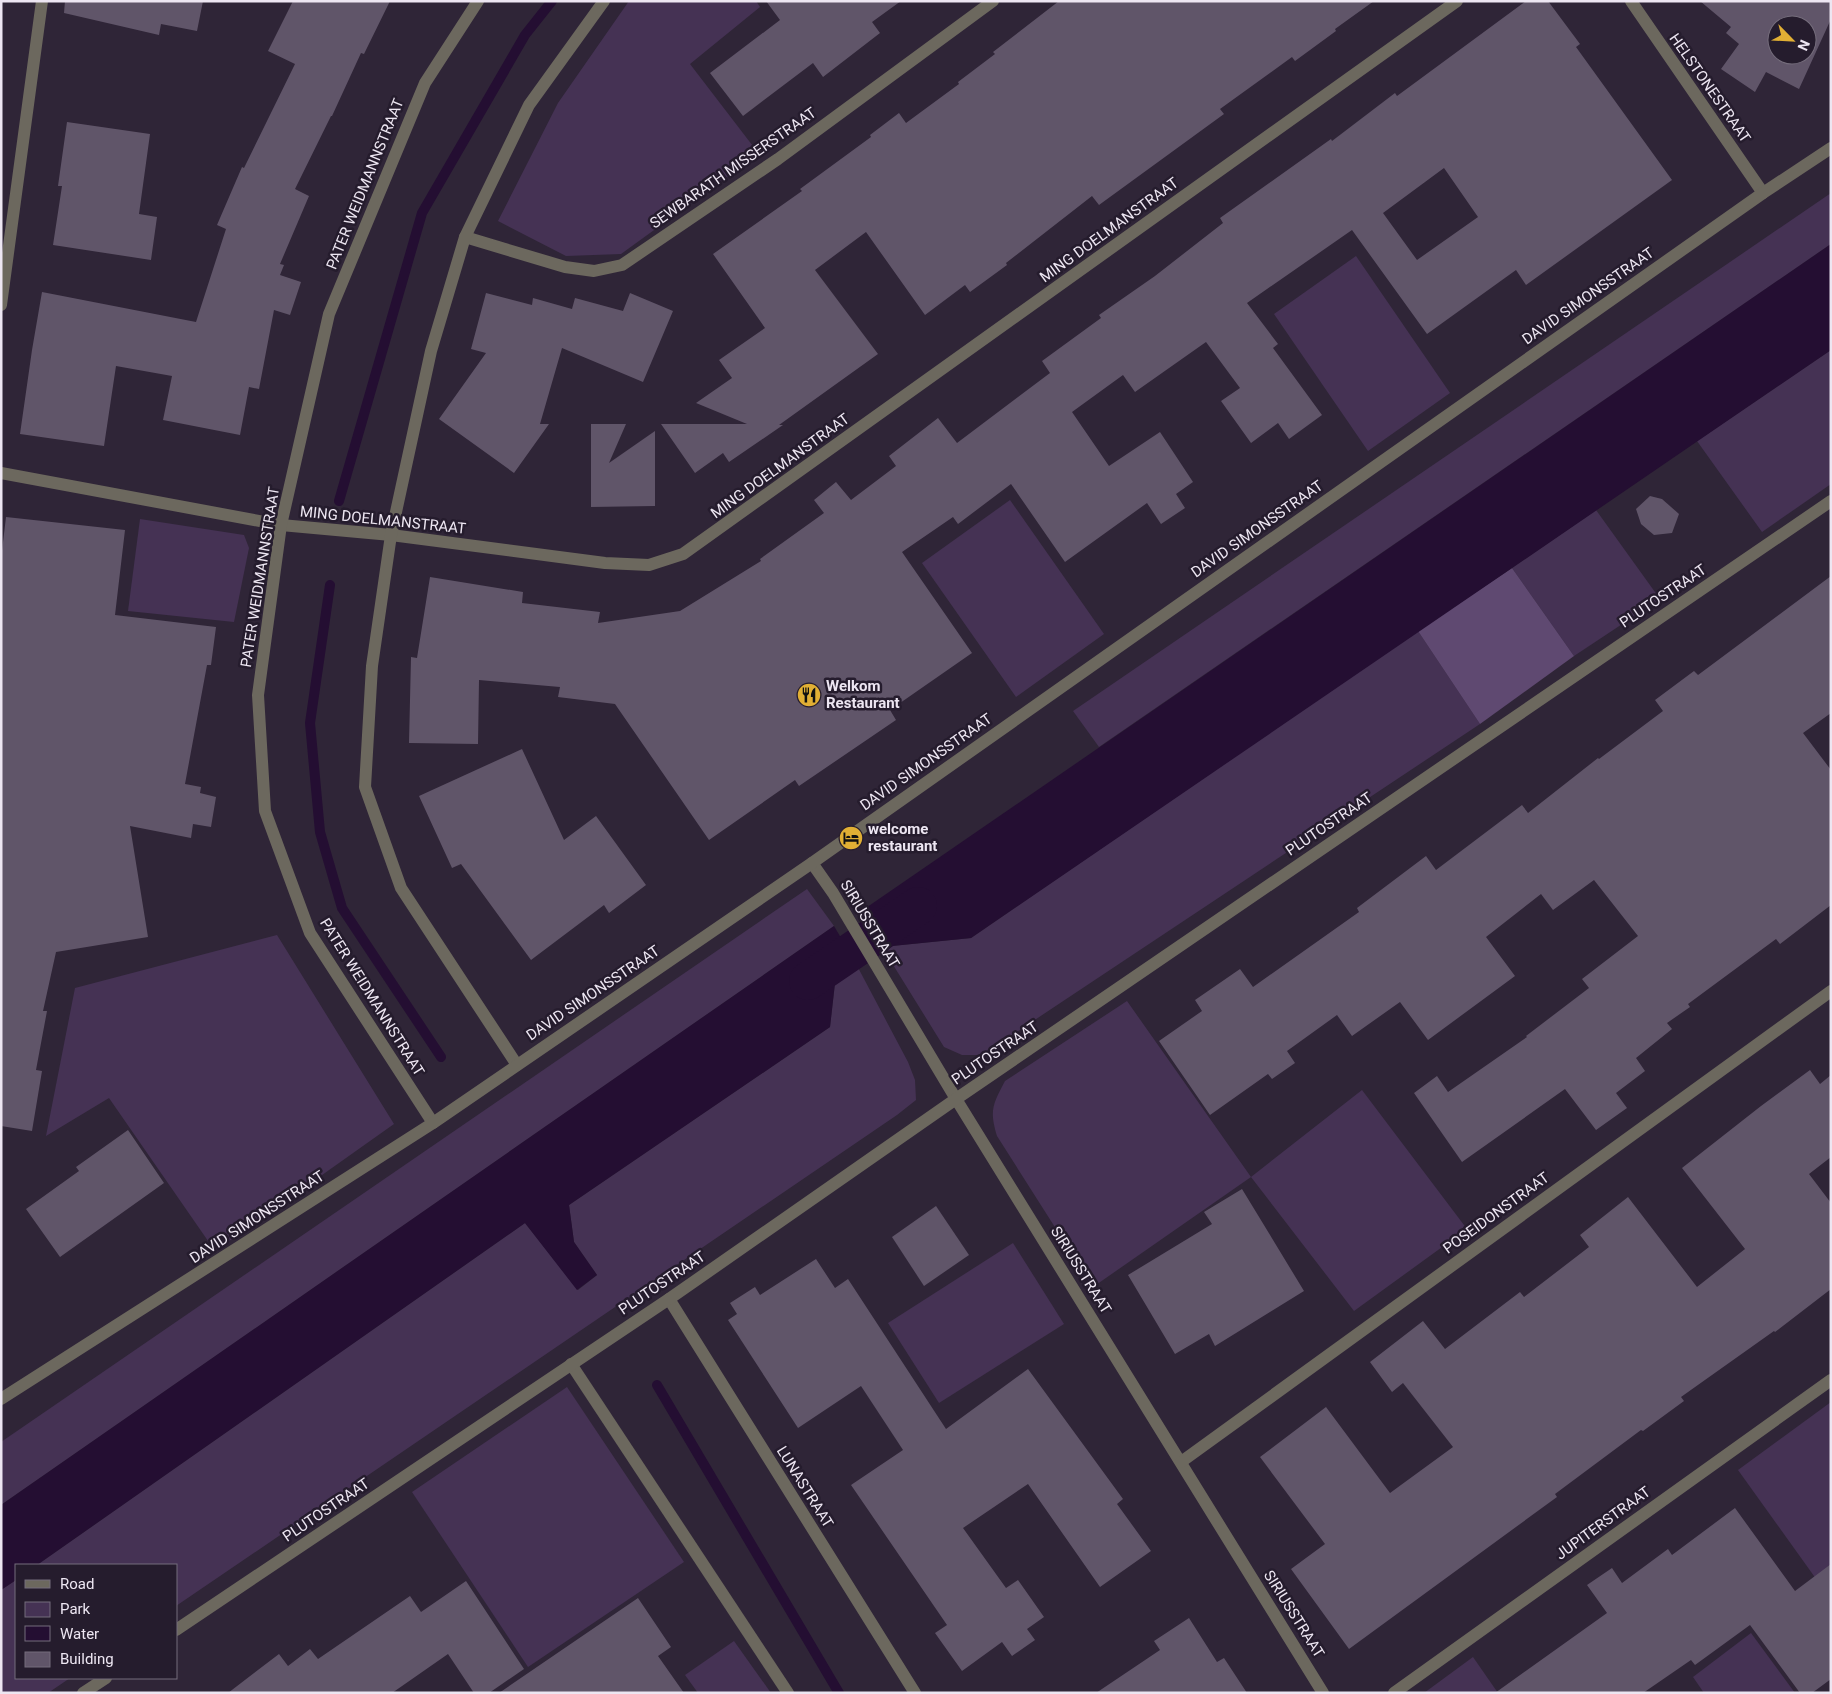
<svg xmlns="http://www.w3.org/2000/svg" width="1832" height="1694" font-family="Roboto,sans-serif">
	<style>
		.green { fill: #453254 }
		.forest { fill: #5f4971 }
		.water { fill: #240e32 }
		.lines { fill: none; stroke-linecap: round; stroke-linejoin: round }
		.stream { stroke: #240e32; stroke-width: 10 }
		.canal { stroke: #240e32; stroke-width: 38 }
		.building { fill: #605569; fill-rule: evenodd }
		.minor { stroke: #6c685e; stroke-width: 12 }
		.tertiary { stroke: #6c685e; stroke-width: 12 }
		.labels { text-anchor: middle; stroke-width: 5; stroke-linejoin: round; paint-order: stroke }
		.street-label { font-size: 15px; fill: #ede6f2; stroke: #251c2d }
		.poi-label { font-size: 15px; font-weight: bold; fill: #ede6f2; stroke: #251c2d; text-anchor: start }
	</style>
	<rect width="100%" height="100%" fill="#2f2537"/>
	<g class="green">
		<path d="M 629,1 L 756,1 L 760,7 L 690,64 L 759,154 L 621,254 L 566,256 L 498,221 L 558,103 Z"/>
		<path d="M 1831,193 L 1831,244 L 1099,747 L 1073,711 Z"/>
		<path d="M 1356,256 L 1450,393 L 1368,451 L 1274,314 Z"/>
		<path d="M 1831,350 L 1831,484 L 1762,532 L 1697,441 Z"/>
		<path d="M 1010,500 L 1104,634 L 1016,697 L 922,563 Z"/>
		<path d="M 1596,510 L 1660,599 L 1574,656 L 1512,568 Z"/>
		<path d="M 140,519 L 244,535 L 249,548 L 234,622 L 128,611 Z"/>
		<path d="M 1418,631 L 1480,724 L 982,1055 L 962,1055 L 944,1047 L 882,947 L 971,938 Z"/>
		<path d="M 807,889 L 834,926 L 1,1505 L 1,1442 Z"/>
		<path d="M 277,935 L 394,1124 L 215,1251 L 109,1098 L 46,1136 L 75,988 Z"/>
		<path d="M 854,960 L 908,1062 L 915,1080 L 916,1100 L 897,1115 L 176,1606 L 176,1565 L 37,1565 L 525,1223 L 578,1290 L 597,1275 L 574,1242 L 569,1205 L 830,1027 L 836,974 Z"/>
		<path d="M 1127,1001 L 1251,1177 L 1362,1090 L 1467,1229 L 1354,1311 L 1251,1177 L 1093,1287 L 997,1136 C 989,1110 993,1104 1005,1081 Z"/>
		<path d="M 1013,1243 L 1064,1324 L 939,1403 L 888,1323 Z"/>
		<path d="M 567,1387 L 684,1562 L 528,1667 L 412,1492 Z"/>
		<path d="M 1831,1402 L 1831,1575 L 1819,1583 L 1738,1470 Z"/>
		<path d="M 16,1580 L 16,1678 L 70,1678 L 48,1693 L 1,1693 L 1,1590 Z"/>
		<path d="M 1751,1633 L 1795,1693 L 1704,1693 L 1693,1677 Z"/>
		<path d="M 734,1641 L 771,1693 L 698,1693 L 685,1675 Z"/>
		<path d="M 1473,1657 L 1498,1693 L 1424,1693 Z"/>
	</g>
	<path class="forest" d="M 1512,568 L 1574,656 L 1480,724 L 1418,631 Z"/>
	<g class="water">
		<path d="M 1831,244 L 1831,350 L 971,938 L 882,947 L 860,912 Z"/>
		<path d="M 834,926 L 854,960 L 836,974 L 830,1027 L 569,1205 L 574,1242 L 597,1275 L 577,1290 L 525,1223 L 37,1565 L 16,1565 L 16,1580 L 1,1590 L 1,1505 Z"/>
	</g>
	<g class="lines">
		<g class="stream">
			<path d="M 339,501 L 422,213 L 525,35 L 552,1"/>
			<path d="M 330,585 L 310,723 L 320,832 L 342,908 L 441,1057"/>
			<path d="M 657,1385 L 839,1693"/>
		</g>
		<path class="canal" d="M 808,981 L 918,906"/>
	</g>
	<g class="building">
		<path d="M 65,1 L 203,1 L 197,31 L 161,24 L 159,35 L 64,13 Z"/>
		<path d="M 293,1 L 390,1 L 364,54 L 361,53 L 332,116 L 331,116 L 295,189 L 309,196 L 280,264 L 284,265 L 280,275 L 301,282 L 290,315 L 274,310 L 259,389 L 249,387 L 240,435 L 163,420 L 172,376 L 116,366 L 104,446 L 20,434 L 32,350 L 42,292 L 196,322 L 226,229 L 217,225 L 242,167 L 244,168 L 295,64 L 268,51 Z"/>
		<path d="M 766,1 L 901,1 L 872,22 L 880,33 L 823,77 L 813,63 L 743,116 L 710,73 L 780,20 Z"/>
		<path d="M 1059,1 L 1374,1 L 1335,29 L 1336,31 L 1295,61 L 1292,57 L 1220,109 L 1224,114 L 1099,205 L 1092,196 L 1006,263 L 1007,265 L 970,292 L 965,285 L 925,315 L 866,232 L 815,270 L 878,354 L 779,425 L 783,425 L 729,462 L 723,453 L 695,473 L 661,424 L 747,424 L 696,403 L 732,378 L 719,360 L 765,328 L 713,254 L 802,191 L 800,189 L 871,137 L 870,135 L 899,113 L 906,123 L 959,84 L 958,82 L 995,54 L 993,52 Z"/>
		<path d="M 1526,1 L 1548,1 L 1580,44 L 1576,47 L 1672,180 L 1526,285 L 1516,270 L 1427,334 L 1352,230 L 1247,303 L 1278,344 L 1273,348 L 1322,415 L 1289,439 L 1278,423 L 1251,443 L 1221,401 L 1240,388 L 1206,342 L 1135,392 L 1123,375 L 1072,412 L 1109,466 L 1160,432 L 1193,482 L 1176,494 L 1185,508 L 1161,524 L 1147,503 L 1065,562 L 1011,484 L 958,524 L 953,517 L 902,552 L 972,653 L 890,710 L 896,720 L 799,786 L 795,780 L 709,840 L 615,704 L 558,697 L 560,687 L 479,680 L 478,744 L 409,743 L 411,657 L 417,658 L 430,577 L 523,592 L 522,603 L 600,612 L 598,623 L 680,611 L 761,561 L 760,559 L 824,513 L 814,500 L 836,482 L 851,500 L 896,466 L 889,456 L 938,418 L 957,443 L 1050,373 L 1042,361 L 1101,318 L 1099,315 L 1155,276 L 1223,223 L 1220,218 L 1331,139 L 1332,141 L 1395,93 L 1397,96 ZM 1444,168 L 1478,217 L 1417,260 L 1383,213 Z"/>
		<path d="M 1700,1 L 1831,1 L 1831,19 L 1799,89 L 1766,72 L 1755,92 L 1721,69 L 1739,44 L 1726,33 L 1731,27 ZM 1777,25 L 1807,25 L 1807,55 L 1777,55 Z"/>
		<path d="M 67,122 L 150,134 L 139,214 L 157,217 L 151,260 L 53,245 L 62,186 L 58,186 Z"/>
		<path d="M 486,293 L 532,305 L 533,298 L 572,309 L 575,298 L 623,311 L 630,293 L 673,311 L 643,382 L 562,348 L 540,424 L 549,424 L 514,473 L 439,419 L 486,353 L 471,349 Z"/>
		<path d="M 591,424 L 626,424 L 609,463 L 655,431 L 655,506 L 591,507 Z"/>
		<path d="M 1650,496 L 1662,499 L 1679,514 L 1672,533 L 1654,535 L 1641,524 L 1636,509 Z"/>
		<path d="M 6,517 L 125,530 L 115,615 L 216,627 L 211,665 L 207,665 L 185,784 L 201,787 L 200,793 L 216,797 L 211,827 L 193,824 L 191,838 L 130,826 L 148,937 L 56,952 L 43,1011 L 47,1011 L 36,1070 L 42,1071 L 32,1131 L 1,1126 L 1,559 Z"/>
		<path d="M 1831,576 L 1831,713 L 1803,733 L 1831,770 L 1831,905 L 1780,944 L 1776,939 L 1688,1004 L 1690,1007 L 1667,1023 L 1672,1029 L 1636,1058 L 1645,1071 L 1616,1093 L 1627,1108 L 1596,1130 L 1565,1089 L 1462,1162 L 1414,1093 L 1437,1076 L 1448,1092 L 1527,1037 L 1526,1036 L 1589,988 L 1582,979 L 1638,936 L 1594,880 L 1553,910 L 1541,894 L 1486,937 L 1515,976 L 1428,1040 L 1400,1002 L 1352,1036 L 1337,1015 L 1287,1051 L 1295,1063 L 1272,1079 L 1268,1074 L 1210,1115 L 1159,1041 L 1202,1011 L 1195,1000 L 1240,969 L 1253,987 L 1359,912 L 1357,908 L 1426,856 L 1436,870 L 1522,805 L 1528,813 L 1598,758 L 1599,759 L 1663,711 L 1655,700 L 1694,671 L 1698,675 Z"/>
		<path d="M 522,749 L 564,840 L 596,816 L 646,885 L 609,913 L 604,905 L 531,960 L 461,864 L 452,868 L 419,796 Z"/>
		<path d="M 1810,1070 L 1820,1084 L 1831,1075 L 1831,1157 L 1809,1174 L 1831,1203 L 1831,1289 L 1775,1332 L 1774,1331 L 1681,1397 L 1684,1401 L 1643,1431 L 1641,1430 L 1555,1494 L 1557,1497 L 1349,1649 L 1291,1569 L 1325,1544 L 1260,1457 L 1326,1407 L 1390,1493 L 1453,1447 L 1403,1383 L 1392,1392 L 1370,1362 L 1423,1321 L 1445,1349 L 1520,1292 L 1524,1297 L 1589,1247 L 1580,1235 L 1628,1197 L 1697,1287 L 1745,1249 L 1682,1168 L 1761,1106 Z"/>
		<path d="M 128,1130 L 164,1183 L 60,1257 L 26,1209 L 79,1171 L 76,1167 Z"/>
		<path d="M 1242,1189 L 1304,1291 L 1215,1346 L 1209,1334 L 1175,1354 L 1128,1275 L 1212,1224 L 1204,1212 Z"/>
		<path d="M 936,1206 L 969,1255 L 924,1286 L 892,1237 Z"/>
		<path d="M 816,1259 L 835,1288 L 848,1279 L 946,1429 L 1028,1369 L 1123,1499 L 1117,1504 L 1151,1551 L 1100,1587 L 1028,1484 L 963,1528 L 1006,1588 L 1018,1580 L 1044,1617 L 1027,1629 L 1035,1640 L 1012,1656 L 1002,1642 L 962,1671 L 935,1633 L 947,1625 L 851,1485 L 903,1450 L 861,1386 L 798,1428 L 728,1320 L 737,1314 L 730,1303 L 755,1287 L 760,1295 Z"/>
		<path d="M 1735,1508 L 1795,1591 L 1831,1564 L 1831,1679 L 1812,1693 L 1800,1693 L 1750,1625 L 1695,1665 L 1691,1660 L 1643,1693 L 1495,1693 L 1607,1613 L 1587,1585 L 1612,1568 L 1622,1583 L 1668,1549 L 1672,1555 Z"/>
		<path d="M 466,1581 L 524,1669 L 489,1693 L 474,1693 L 448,1654 L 392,1693 L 228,1693 L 279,1654 L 288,1666 L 310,1649 L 318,1659 L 410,1596 L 421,1612 Z"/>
		<path d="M 638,1598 L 671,1647 L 658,1656 L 684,1693 L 499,1693 Z"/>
		<path d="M 1189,1618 L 1217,1662 L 1224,1658 L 1247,1693 L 1096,1693 L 1160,1650 L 1154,1641 Z"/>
	</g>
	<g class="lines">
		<g class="minor">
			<path d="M 1631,1 L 1763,193"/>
			<path d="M 465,237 L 565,267 L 594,271 L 622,265 L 778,159 L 993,1"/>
			<path d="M 1,305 L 42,1"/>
			<path d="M 1,473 L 281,525 L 391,535 L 605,563 L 649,565 L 683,554 L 1457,1"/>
			<path d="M 812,863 L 833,893 L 956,1099 L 1323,1693"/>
			<path d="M 517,1065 L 401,888 L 365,787 L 372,666 L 391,535 L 431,351 L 465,237 L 529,105 L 604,1"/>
			<path d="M 433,1123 L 310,933 L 265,811 L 258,695 L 281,525 L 329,314 L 425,83 L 478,1"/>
			<path d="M 669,1299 L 915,1693"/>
			<path d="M 571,1364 L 788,1693"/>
			<path d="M 1,1399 L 433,1123 L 812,863 L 1763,193 L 1831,148"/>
			<path d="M 1181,1462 L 1831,991"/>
			<path d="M 1394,1693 L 1831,1380"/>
		</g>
		<g class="tertiary">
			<path d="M 176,1630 L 669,1299 L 956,1099 L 1831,501"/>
			<path d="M 83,1693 L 106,1678"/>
		</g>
	</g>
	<defs>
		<g id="restaurant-disc" transform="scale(1.25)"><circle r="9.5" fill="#e1af34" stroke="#251c2d"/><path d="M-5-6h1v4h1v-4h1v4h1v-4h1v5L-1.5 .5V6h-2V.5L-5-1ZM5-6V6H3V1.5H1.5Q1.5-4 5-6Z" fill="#111"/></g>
		<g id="hotel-disc" transform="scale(1.25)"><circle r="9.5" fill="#e1af34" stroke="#251c2d"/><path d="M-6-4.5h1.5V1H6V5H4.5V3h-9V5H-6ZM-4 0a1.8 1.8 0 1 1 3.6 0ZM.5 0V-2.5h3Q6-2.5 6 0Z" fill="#111"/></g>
	</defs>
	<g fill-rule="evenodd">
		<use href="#restaurant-disc" x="809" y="695"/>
		<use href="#hotel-disc" x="851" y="838"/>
	</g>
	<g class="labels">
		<g class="street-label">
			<text transform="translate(1710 88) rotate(55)" y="5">HELSTONESTRAAT</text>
			<text transform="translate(733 168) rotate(-35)" y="5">SEWBARATH MISSERSTRAAT</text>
			<text transform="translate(365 184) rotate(-68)" y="5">PATER WEIDMANNSTRAAT</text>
			<text transform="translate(1109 230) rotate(-36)" y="5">MING DOELMANSTRAAT</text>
			<text transform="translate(1588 296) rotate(-35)" y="5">DAVID SIMONSSTRAAT</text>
			<text transform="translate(780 466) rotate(-36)" y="5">MING DOELMANSTRAAT</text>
			<text transform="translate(383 520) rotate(6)" y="5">MING DOELMANSTRAAT</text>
			<text transform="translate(1257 529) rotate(-35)" y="5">DAVID SIMONSSTRAAT</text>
			<text transform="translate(260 577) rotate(-81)" y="5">PATER WEIDMANNSTRAAT</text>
			<text transform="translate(1663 596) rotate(-34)" y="5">PLUTOSTRAAT</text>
			<text transform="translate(926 762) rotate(-35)" y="5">DAVID SIMONSSTRAAT</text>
			<text transform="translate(1329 824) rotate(-34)" y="5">PLUTOSTRAAT</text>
			<text transform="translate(870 924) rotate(59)" y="5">SIRIUSSTRAAT</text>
			<text transform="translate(593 993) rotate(-34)" y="5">DAVID SIMONSSTRAAT</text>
			<text transform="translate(372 997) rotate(58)" y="5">PATER WEIDMANNSTRAAT</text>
			<text transform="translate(995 1053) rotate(-34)" y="5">PLUTOSTRAAT</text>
			<text transform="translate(1496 1213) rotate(-36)" y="5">POSEIDONSTRAAT</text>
			<text transform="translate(257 1217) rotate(-33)" y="5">DAVID SIMONSSTRAAT</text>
			<text transform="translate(1081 1270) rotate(58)" y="5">SIRIUSSTRAAT</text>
			<text transform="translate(662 1283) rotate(-34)" y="5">PLUTOSTRAAT</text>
			<text transform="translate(805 1487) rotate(58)" y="5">LUNASTRAAT</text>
			<text transform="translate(326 1510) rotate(-34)" y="5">PLUTOSTRAAT</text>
			<text transform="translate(1603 1523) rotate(-36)" y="5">JUPITERSTRAAT</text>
			<text transform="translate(1294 1614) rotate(58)" y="5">SIRIUSSTRAAT</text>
		</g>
		<g class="poi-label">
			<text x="826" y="691">Welkom<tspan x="826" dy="17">Restaurant</tspan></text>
			<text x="868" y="834">welcome<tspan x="868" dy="17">restaurant</tspan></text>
		</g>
	</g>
	<rect width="1832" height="1694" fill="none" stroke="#ede6f2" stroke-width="5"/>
	<rect x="15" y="1564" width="162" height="115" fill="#251c2d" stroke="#756d7c"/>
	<rect x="25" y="1580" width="25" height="8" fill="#6c685e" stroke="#756d7c"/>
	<text x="60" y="1589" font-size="15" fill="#ede6f2">Road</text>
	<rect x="25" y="1602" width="25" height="15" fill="#453254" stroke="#756d7c"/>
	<text x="60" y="1614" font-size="15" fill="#ede6f2">Park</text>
	<rect x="25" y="1626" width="25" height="15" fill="#240e32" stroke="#756d7c"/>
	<text x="60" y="1639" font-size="15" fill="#ede6f2">Water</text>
	<rect x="25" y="1652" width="25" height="15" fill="#605569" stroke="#756d7c"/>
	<text x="60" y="1664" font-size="15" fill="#ede6f2">Building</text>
	<g transform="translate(1792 40) rotate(114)"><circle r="24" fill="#251c2d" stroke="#756d7c"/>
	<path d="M0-4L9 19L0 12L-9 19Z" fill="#e1af34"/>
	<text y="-8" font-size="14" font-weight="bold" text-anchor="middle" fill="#ede6f2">N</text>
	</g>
</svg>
